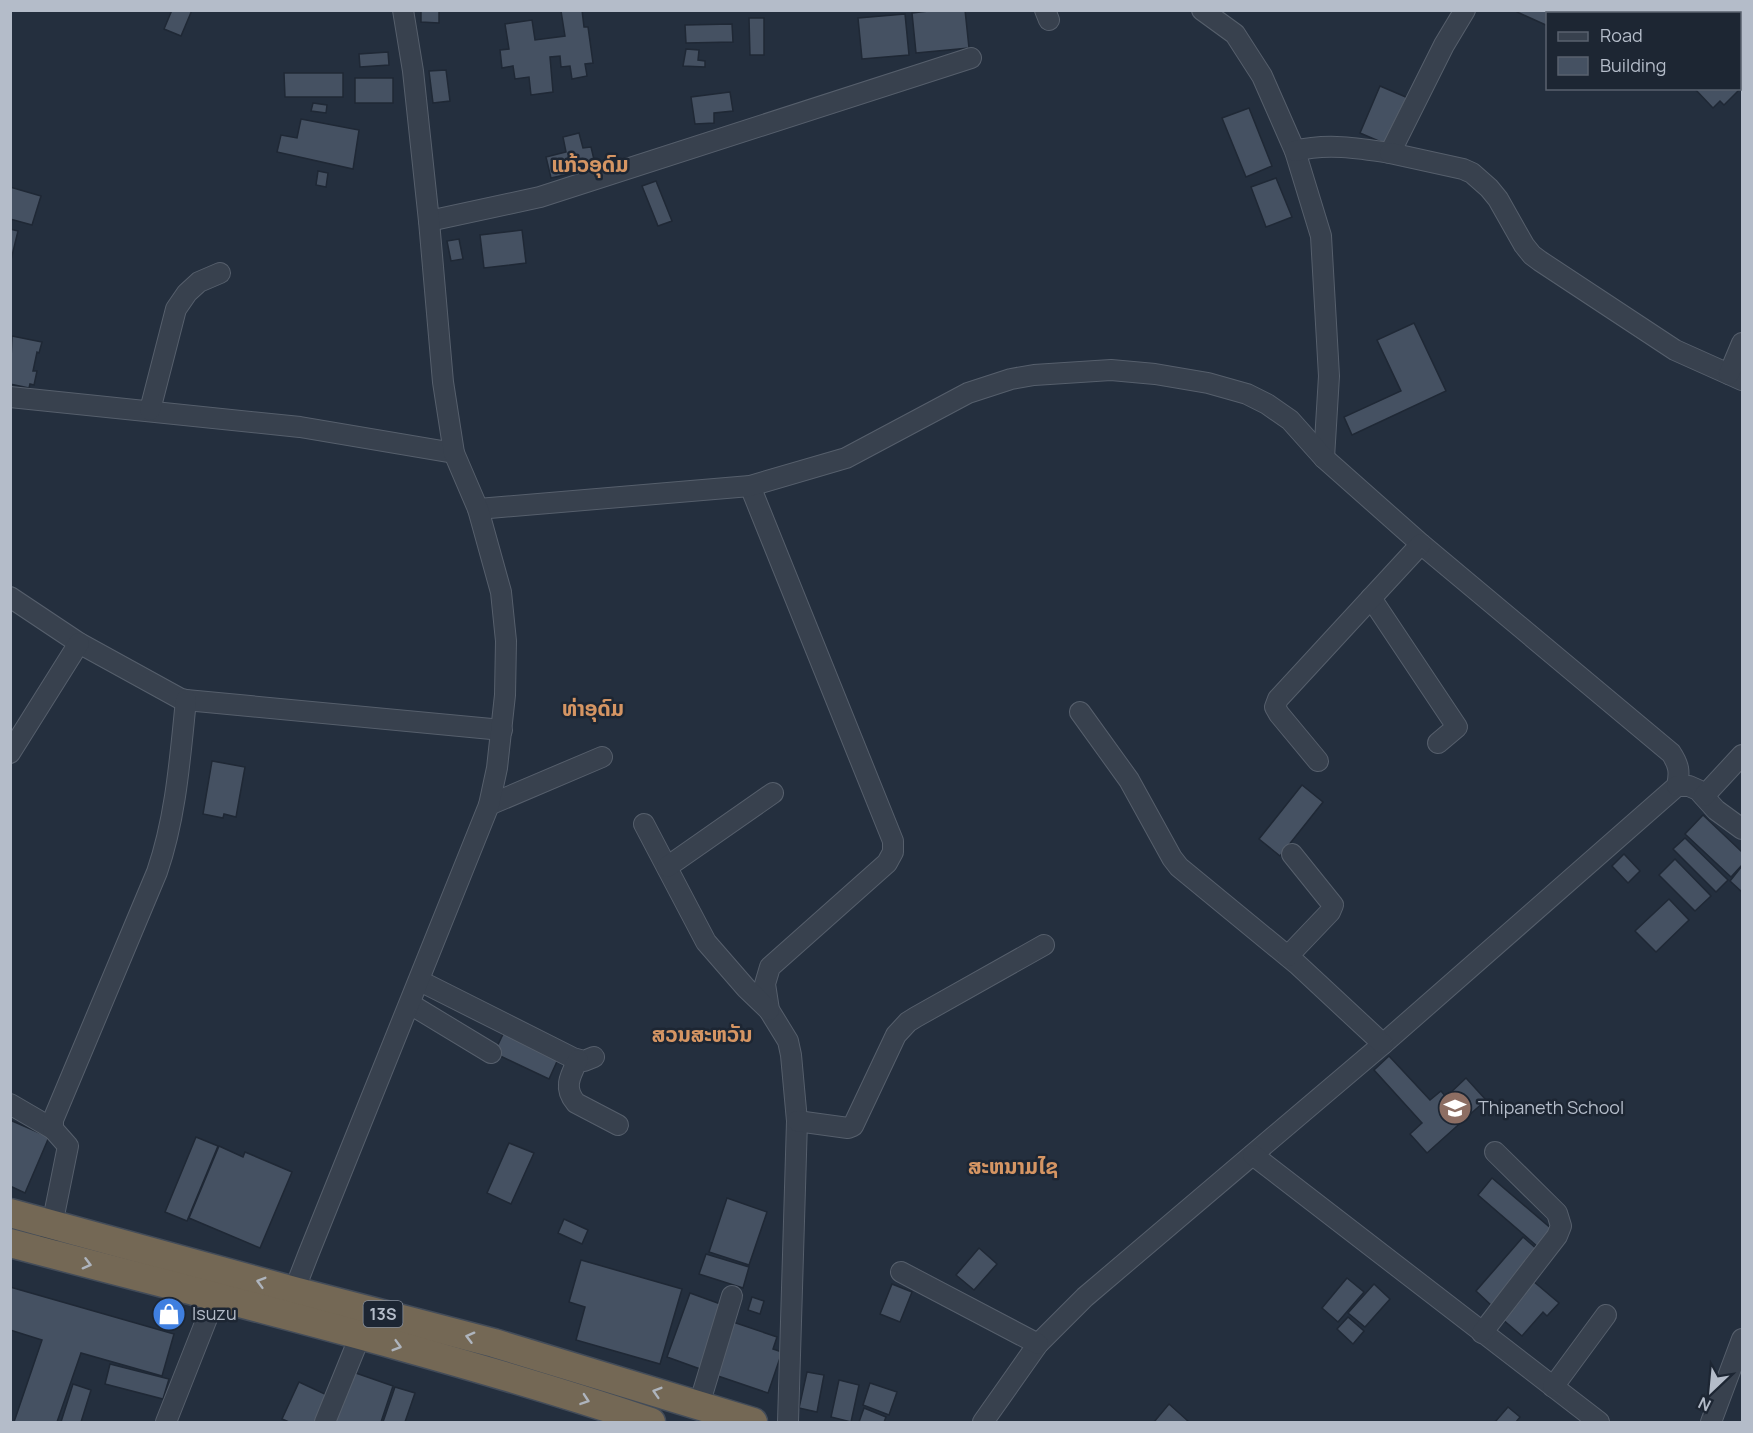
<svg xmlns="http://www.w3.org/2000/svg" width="1753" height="1433" font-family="Manrope,'Noto Sans Lao',sans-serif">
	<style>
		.building { fill: #455162; stroke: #1f2835; stroke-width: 1.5 }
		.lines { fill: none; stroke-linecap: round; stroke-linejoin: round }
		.minor-casing { stroke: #565f6c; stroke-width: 22 }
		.highway-casing { stroke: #434c59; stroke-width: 31 }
		.minor { stroke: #38414e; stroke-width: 20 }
		.highway { stroke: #746855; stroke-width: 28 }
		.oneway { stroke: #aeb4bd }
		.labels { text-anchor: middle; stroke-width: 5; stroke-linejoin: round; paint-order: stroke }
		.shield { fill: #1d2633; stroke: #878f9c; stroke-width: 1.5 }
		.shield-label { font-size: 16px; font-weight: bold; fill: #b4bcc9 }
		.poi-label { font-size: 18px; fill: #b4bcc9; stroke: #1d2633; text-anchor: start }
		.quarter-label { font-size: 21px; font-weight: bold; fill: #d59563; stroke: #1d2633 }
	</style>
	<rect width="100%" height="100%" fill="#242f3e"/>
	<g class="building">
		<path d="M 172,10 L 192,10 L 181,36 L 164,29 Z"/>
		<path d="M 421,10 L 439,10 L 439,23 L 421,22 Z"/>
		<path d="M 582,10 L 584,27 L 588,27 L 593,63 L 585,64 L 587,76 L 572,79 L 570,66 L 561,67 L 560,56 L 550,57 L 553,92 L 531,95 L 529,77 L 515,79 L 513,66 L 502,68 L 500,50 L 509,49 L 505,24 L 532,20 L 535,40 L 565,36 L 561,11 Z"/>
		<path d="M 937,10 L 965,10 L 969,48 L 916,53 L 912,13 Z"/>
		<path d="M 1518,10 L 1558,10 L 1556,14 L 1548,14 L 1548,26 L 1517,12 Z"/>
		<path d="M 905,14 L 909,55 L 862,59 L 858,18 Z"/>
		<path d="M 749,18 L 764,18 L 764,55 L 750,55 Z"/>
		<path d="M 732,24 L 733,42 L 686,43 L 685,25 Z"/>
		<path d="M 686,49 L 699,50 L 698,60 L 705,61 L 705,67 L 683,66 Z"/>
		<path d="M 388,52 L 389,65 L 360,67 L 359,54 Z"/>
		<path d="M 446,70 L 450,101 L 433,103 L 429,71 Z"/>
		<path d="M 284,73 L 343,73 L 343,97 L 285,97 Z"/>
		<rect x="355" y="78" width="38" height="25"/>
		<path d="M 1740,84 L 1742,87 L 1724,105 L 1720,101 L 1713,108 L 1695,89 L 1740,88 Z"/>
		<path d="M 1380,86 L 1408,98 L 1388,145 L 1360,133 Z"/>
		<path d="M 730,92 L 733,111 L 714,113 L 714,123 L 695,124 L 691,97 Z"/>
		<path d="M 313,103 L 327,105 L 326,113 L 311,111 Z"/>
		<path d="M 1249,108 L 1272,166 L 1246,177 L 1222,118 Z"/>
		<path d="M 301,119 L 359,130 L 353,169 L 277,152 L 281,135 L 297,138 Z"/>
		<path d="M 579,133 L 583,148 L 591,147 L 596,168 L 551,178 L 546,157 L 566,152 L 563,137 Z"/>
		<path d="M 318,171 L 328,173 L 326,187 L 316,185 Z"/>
		<path d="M 1276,178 L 1292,217 L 1266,227 L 1251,187 Z"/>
		<path d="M 656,181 L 672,221 L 658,226 L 642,186 Z"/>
		<path d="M 10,187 L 41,196 L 32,225 L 10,219 Z"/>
		<path d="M 10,229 L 18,231 L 10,264 Z"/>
		<path d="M 522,230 L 526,263 L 484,268 L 480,235 Z"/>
		<path d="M 459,239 L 463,259 L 451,261 L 447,241 Z"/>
		<path d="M 1414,323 L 1446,391 L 1352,435 L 1344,417 L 1401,391 L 1377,340 Z"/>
		<path d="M 12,336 L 42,342 L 39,353 L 37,352 L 33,371 L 37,371 L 34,385 L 30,384 L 29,388 L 10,384 Z"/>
		<path d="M 212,761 L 245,767 L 236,817 L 224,814 L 223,818 L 203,814 Z"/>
		<path d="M 1302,785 L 1323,802 L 1280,856 L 1259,839 Z"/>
		<path d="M 1703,815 L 1742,852 L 1742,865 L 1731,877 L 1685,834 Z"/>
		<path d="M 1685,838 L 1728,880 L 1716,892 L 1673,849 Z"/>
		<path d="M 1624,854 L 1640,871 L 1628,883 L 1612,866 Z"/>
		<path d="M 1675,859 L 1711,896 L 1695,911 L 1659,875 Z"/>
		<path d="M 1742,866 L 1742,892 L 1730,881 Z"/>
		<path d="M 1669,899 L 1689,920 L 1656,952 L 1635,931 Z"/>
		<path d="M 505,1030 L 559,1057 L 549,1079 L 494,1053 Z"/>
		<path d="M 1389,1056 L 1430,1100 L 1441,1091 L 1446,1097 L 1466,1078 L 1486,1100 L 1427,1153 L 1410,1134 L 1422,1123 L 1374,1070 Z"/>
		<path d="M 10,1120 L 49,1137 L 25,1193 L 10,1186 Z"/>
		<path d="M 196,1137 L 218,1146 L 187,1221 L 165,1212 Z"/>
		<path d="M 509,1143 L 534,1153 L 511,1204 L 487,1193 Z"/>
		<path d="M 219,1146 L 243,1157 L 245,1152 L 292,1172 L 260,1248 L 189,1218 Z"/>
		<path d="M 1492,1178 L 1553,1230 L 1538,1247 L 1478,1195 Z"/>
		<path d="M 727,1198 L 767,1212 L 749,1265 L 709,1252 Z"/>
		<path d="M 564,1219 L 588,1230 L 582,1244 L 558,1233 Z"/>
		<path d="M 1523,1237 L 1539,1251 L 1491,1305 L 1476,1291 Z"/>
		<path d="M 979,1248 L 997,1264 L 974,1290 L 956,1275 Z"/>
		<path d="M 706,1254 L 749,1267 L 743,1288 L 699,1274 Z"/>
		<path d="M 581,1260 L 682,1289 L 660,1364 L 576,1340 L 585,1307 L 569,1302 Z"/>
		<path d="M 1347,1278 L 1364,1292 L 1338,1322 L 1322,1308 Z"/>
		<path d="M 1533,1281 L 1559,1303 L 1547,1316 L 1543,1312 L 1522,1336 L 1501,1318 Z"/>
		<path d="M 892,1284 L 912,1292 L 900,1322 L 880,1314 Z"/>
		<path d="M 1374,1284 L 1390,1299 L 1365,1327 L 1348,1313 Z"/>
		<path d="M 10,1287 L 174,1334 L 162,1376 L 81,1353 L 57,1422 L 14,1422 L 42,1340 L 10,1330 Z"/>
		<path d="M 690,1293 L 726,1306 L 703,1370 L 667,1357 Z"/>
		<path d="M 752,1297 L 764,1301 L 760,1314 L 748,1310 Z"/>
		<path d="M 1348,1317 L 1364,1331 L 1353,1344 L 1337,1329 Z"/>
		<path d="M 733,1322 L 777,1337 L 773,1349 L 782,1352 L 768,1393 L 715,1375 Z"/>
		<path d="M 110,1364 L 169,1379 L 163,1399 L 105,1384 Z"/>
		<path d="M 350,1371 L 393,1386 L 381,1422 L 333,1422 Z"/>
		<path d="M 807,1372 L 824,1375 L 817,1412 L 799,1408 Z"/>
		<path d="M 839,1380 L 859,1385 L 851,1422 L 831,1417 Z"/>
		<path d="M 299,1382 L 327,1395 L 315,1422 L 289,1422 L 282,1419 Z"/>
		<path d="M 870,1383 L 897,1392 L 889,1415 L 863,1405 Z"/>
		<path d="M 73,1384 L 91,1390 L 81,1422 L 61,1422 Z"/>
		<path d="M 395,1387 L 415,1393 L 405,1422 L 383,1422 Z"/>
		<path d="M 1169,1404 L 1189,1422 L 1154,1422 Z"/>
		<path d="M 1508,1407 L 1520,1417 L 1516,1422 L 1495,1422 Z"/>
		<path d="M 864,1408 L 886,1417 L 884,1422 L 859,1422 Z"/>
	</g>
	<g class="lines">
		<g class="minor-casing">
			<g id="minor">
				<path d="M 1045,10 L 1049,20"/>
				<path d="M 1202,10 L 1235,34 L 1262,76 L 1295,151 L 1321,236 L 1329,376 L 1324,458"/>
				<path d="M 1574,14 L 1576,10"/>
				<path d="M 1295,151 C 1326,143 1358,148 1390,153 L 1444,45 L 1465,10"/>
				<path d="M 1390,153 L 1463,169 L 1472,173 L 1489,188 L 1498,199 L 1524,245 L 1532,255 L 1540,261 L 1675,350 L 1742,380"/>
				<path d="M 429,221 L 540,197 L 971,58"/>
				<path d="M 1729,374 L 1742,343"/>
				<path d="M 10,397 L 300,427 L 454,453"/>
				<path d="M 150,410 L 176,309 L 187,293 L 199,282 L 220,273"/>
				<path d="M 750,486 L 893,841 L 893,852 L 887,863 L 770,967 L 765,984 L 769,1010 L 788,1041 L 791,1055 L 797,1121 L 788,1422"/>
				<path d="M 478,509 L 750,486 L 846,458 L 968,393 L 1011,379 L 1034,375 L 1111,370 L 1155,374 L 1208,383 L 1247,394 L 1267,404 L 1290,420 L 1324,458 L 1421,544 L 1671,753 C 1679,765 1680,772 1677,786 L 1383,1044 L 1085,1297 L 1038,1344 L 983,1422"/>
				<path d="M 10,597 L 79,643 L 179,698 L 186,700 L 502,730"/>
				<path d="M 1371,598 L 1457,727 L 1438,743"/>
				<path d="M 1080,712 L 1129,780 L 1172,858 L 1179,867 L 1297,964 L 1383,1044"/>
				<path d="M 10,753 L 79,643"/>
				<path d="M 1318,761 L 1279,714 L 1275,707 L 1278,699 L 1421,544"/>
				<path d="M 1677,786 L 1689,786 L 1698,790 L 1716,810 L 1742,829"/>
				<path d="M 1704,796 L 1742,755"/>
				<path d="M 489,805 L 602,757"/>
				<path d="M 644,824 L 706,942 L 746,988 L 769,1010"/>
				<path d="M 667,867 L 773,793"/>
				<path d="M 1288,956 L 1330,912 L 1333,905 L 1292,854"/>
				<path d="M 420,981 L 573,1058 L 584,1061 L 594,1057"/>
				<path d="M 410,1004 L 491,1053"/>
				<path d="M 578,1060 C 570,1076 563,1088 576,1103 L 618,1125"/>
				<path d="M 10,1104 L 53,1129"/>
				<path d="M 797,1121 L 848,1128 L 853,1126 L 896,1035 L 908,1022 L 916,1017 L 1044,945"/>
				<path d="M 1253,1155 L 1599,1422"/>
				<path d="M 50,1235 L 68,1146 L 53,1129 L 53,1120 L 157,872 C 176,817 180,758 186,700"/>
				<path d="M 901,1272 L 1038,1344"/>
				<path d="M 292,1301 L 294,1291 L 308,1255 L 489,805 L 497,768 L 505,695 L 506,641 L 501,592 L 478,509 L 454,453 L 443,382 L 429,221 L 413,71 L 403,10"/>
				<path d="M 1482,1333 L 1557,1236 L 1561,1226 L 1557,1213 L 1495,1152"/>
				<path d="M 1553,1387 L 1606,1315"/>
				<path d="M 699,1405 L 732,1296"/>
				<path d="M 166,1422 L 215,1298"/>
				<path d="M 325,1422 L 360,1336"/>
				<path d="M 1711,1422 L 1742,1339"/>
			</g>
		</g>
		<g class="highway-casing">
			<g id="highway">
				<path d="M 10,1213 L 294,1291 L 494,1343 L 753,1422"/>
				<path d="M 10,1243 C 225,1300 441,1352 651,1422"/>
			</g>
		</g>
		<use href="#minor" class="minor"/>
		<use href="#highway" class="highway"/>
	</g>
	<defs><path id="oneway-chevron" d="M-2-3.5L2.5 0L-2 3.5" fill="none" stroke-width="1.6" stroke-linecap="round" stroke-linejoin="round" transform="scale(1.5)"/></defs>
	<g class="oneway">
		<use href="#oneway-chevron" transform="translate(87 1264) rotate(15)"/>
		<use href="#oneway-chevron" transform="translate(261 1282) rotate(-164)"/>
		<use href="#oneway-chevron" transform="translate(470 1337) rotate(-165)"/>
		<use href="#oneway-chevron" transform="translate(397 1346) rotate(16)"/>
		<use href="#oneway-chevron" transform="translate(657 1392) rotate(-163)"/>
		<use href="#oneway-chevron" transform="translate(585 1400) rotate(19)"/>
	</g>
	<defs>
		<g id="school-disc" transform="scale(1.725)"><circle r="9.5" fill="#8d6e63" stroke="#1d2633"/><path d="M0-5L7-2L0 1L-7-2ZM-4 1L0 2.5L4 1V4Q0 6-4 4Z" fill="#fff"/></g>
		<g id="shop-disc" transform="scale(1.725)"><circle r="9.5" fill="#3f7fe0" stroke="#1d2633"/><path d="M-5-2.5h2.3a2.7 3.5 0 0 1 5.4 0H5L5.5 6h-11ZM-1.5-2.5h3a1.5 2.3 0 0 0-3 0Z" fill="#fff"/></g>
	</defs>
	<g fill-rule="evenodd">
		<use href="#school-disc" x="1455" y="1108"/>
		<use href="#shop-disc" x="169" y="1314"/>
	</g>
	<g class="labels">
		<rect class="shield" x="363.5" y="1301" width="39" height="26" rx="4.5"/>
		<g class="shield-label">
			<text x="383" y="1320">13S</text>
		</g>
		<g class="poi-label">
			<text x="1478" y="1114">Thipaneth School</text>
			<text x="192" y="1320">Isuzu</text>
		</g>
		<g class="quarter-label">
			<text x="590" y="172">ແກ້ວອຸດົມ</text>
			<text x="593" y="716">ທ່າອຸດົມ</text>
			<text x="702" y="1042">ສວນສະຫວັນ</text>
			<text x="1013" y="1174">ສະຫນາມໄຊ</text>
		</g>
	</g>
	<rect width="1753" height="1433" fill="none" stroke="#b4bcc9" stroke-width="24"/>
	<rect x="1546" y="12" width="195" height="78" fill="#1d2633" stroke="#59626f" stroke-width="1.5"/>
	<rect x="1558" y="32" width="30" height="9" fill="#38414e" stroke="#59626f" stroke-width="1.5"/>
	<text x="1600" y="42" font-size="18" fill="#b4bcc9">Road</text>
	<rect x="1558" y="57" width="30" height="18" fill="#455162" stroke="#59626f" stroke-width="1.5"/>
	<text x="1600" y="72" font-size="18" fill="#b4bcc9">Building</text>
	<g transform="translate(1711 1391) rotate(206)" stroke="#1d2633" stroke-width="4.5" paint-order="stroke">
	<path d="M0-4.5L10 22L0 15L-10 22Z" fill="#b4bcc9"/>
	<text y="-9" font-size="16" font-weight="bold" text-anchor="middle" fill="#b4bcc9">N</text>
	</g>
</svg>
